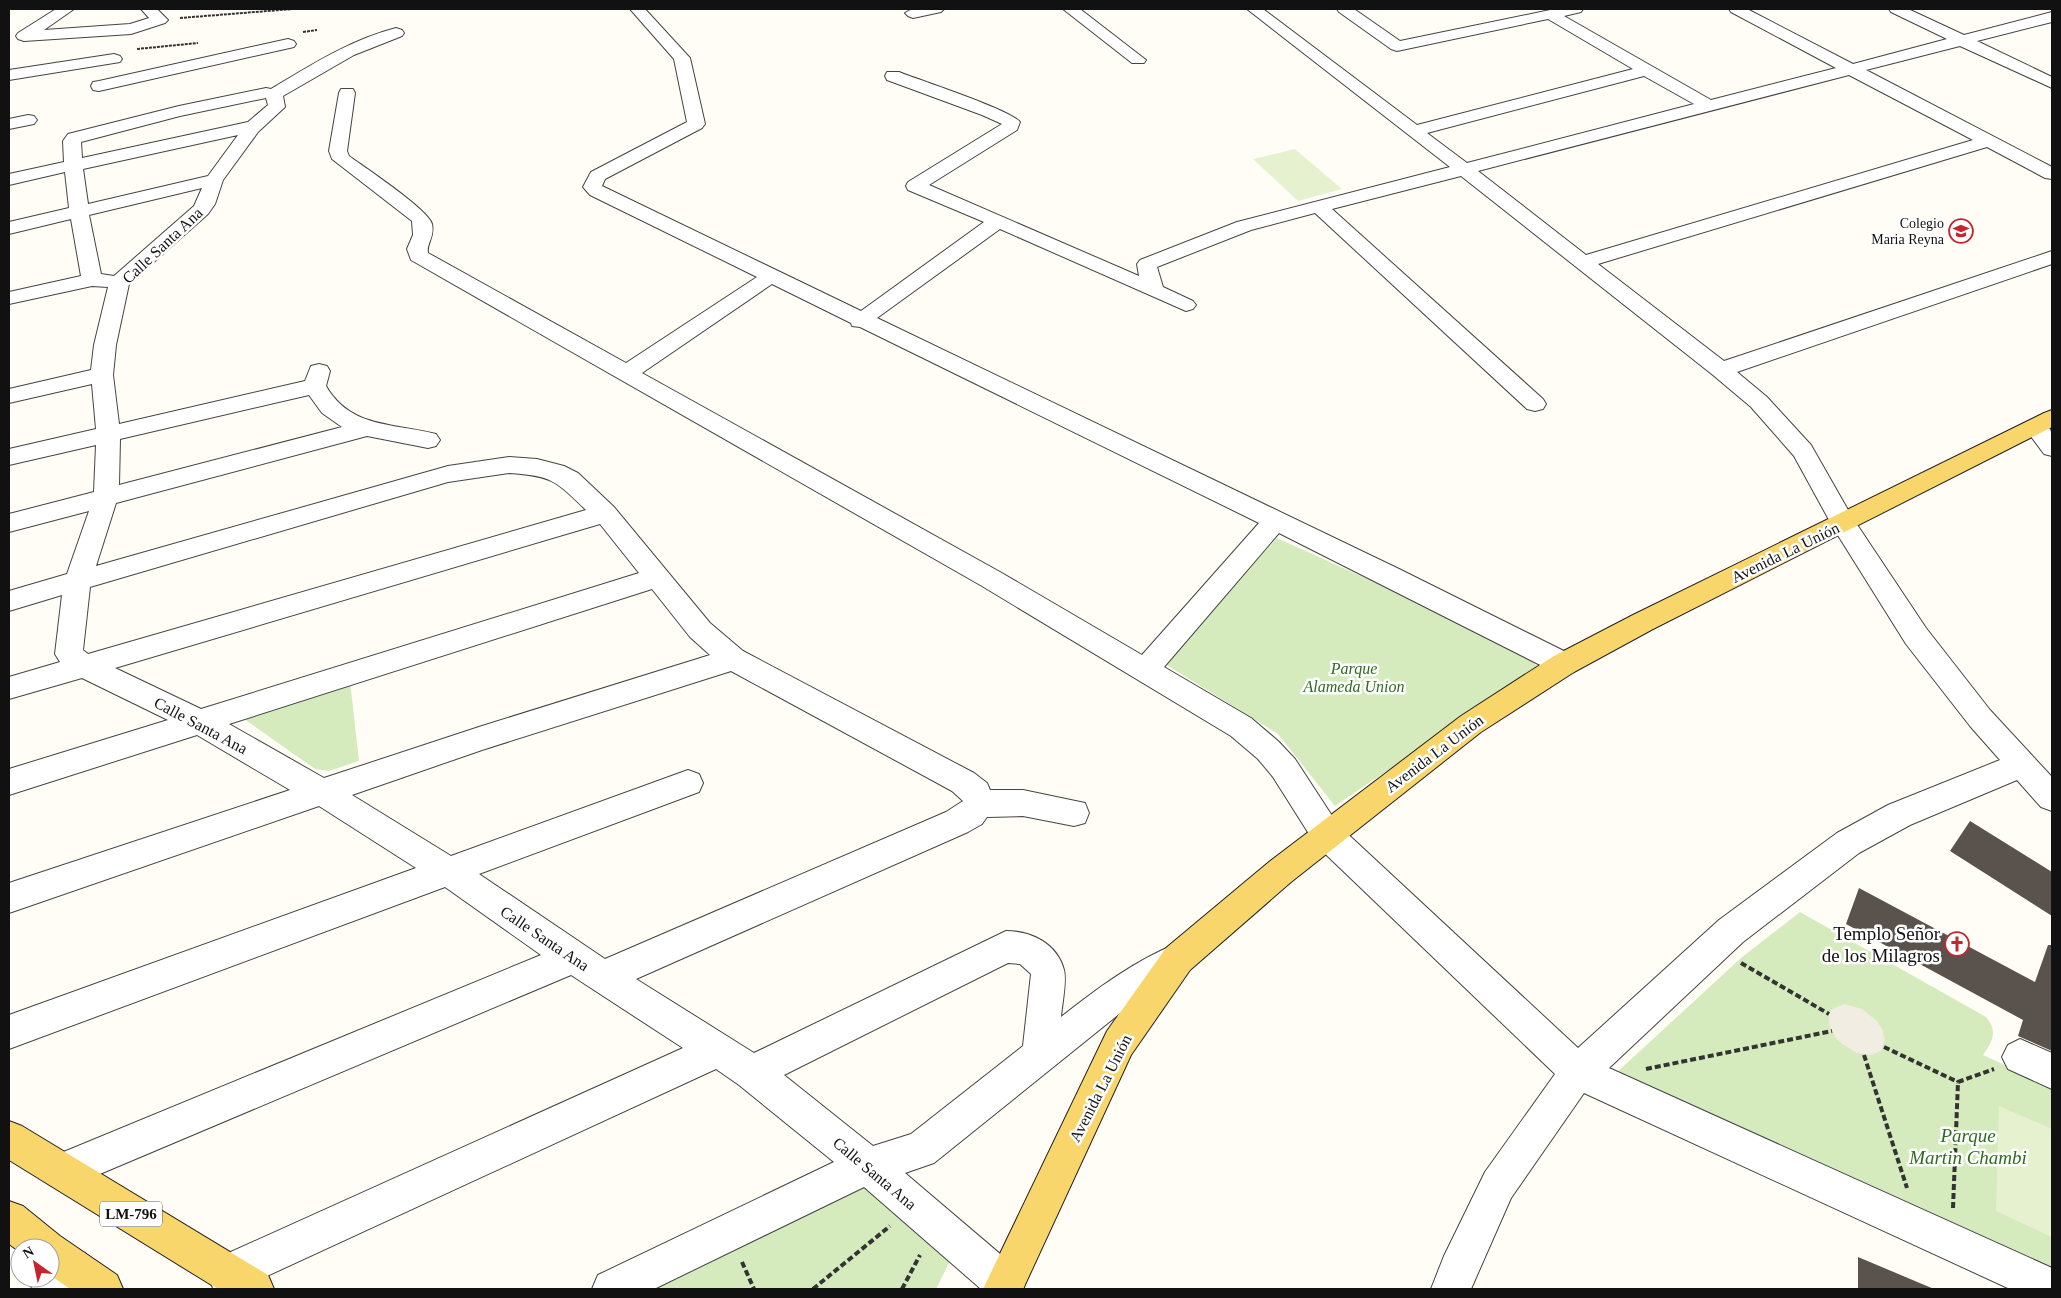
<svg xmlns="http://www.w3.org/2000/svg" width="2061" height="1298" font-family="'Times New Roman',serif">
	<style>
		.green { fill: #d5ebbd }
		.pitch { fill: #e6f2cf }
		.plaza { fill: #f1ede2 }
		.building { fill: #5a524d }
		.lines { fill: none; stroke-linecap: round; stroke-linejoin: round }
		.minor-casing { stroke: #444; stroke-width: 2 }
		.major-casing { stroke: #222; stroke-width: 2 }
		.path-far1 { stroke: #333; stroke-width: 2; stroke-dasharray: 3 1; stroke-linecap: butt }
		.path { stroke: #333; stroke-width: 4; stroke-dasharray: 6 3; stroke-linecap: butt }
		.minor { fill: #fff; fill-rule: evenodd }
		.major { fill: #f9d66b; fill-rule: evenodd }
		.labels { text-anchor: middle; stroke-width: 5; stroke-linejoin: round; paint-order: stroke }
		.far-poi-label { font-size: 14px; fill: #111; stroke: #fff; text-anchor: end }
		.shield { fill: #fff; stroke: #585858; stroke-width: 1 }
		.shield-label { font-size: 15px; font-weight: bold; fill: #111 }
		.street-label { font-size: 16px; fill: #111; stroke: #fff }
		.park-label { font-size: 16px; font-style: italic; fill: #2f6b1f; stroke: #fff }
		.near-poi-label { font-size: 19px; fill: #111; stroke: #fff; text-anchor: end }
		.near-park-label { font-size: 19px; font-style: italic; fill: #2f6b1f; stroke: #fff }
	</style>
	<rect width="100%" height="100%" fill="#fffdf5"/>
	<g class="green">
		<path d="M 1277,538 L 1504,641 L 1539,667 L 1335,806 L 1278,734 L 1165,664 Z"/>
		<path d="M 350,681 L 359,761 L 329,771 L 315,769 L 247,721 L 245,717 Z"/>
		<path d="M 1800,912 L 1986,1017 C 1998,1031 1993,1041 1983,1055 L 2052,1087 L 2052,1277 L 1615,1074 L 1741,958 Z"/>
		<path d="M 856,1181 L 956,1249 L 936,1289 L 643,1289 Z"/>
	</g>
	<g class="pitch">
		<path d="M 1295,149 L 1342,189 L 1298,201 L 1253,159 Z"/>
		<path d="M 1999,1106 L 2052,1129 L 2052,1237 L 1996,1211 Z"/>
	</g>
	<path class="plaza" d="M 1844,1004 L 1862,1009 L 1877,1021 L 1882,1029 L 1885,1040 L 1881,1051 L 1871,1055 L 1857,1053 L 1842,1044 L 1836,1038 L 1829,1025 L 1829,1014 L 1832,1009 Z"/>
	<g class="building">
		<path d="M 1970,821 L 2052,872 L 2052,916 L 1950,851 Z"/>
		<path d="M 1859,888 L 2035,982 L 2048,945 L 2052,945 L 2052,1051 L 2018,1036 L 2023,1020 L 1846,924 Z"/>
		<path d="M 1858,1257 L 1934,1289 L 1858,1289 Z"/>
	</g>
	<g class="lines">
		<g class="minor-casing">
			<g id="minor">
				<path d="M 56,9 L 74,9 L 44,30 L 130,24 L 149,18 L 141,9 L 157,9 L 168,20 L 165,23 L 131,34 L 24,41 L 18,39 L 16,36 L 18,33 Z"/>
				<path d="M 630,9 L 645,9 L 690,58 L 705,124 L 702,128 L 605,179 L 602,186 L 861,311 L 984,222 L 908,190 L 906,186 L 908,182 L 1002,124 L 982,115 L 887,80 L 885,76 L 887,72 L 899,72 C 919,80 1011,110 1020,122 L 1017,130 L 929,185 L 1139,276 L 1137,264 L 1140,260 L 1237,222 L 1450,167 L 1247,9 L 1263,9 L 1417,125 L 1633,69 L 1548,19 L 1397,51 L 1391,49 L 1339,12 L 1337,9 L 1354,9 L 1400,41 L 1555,9 L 1583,9 L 1581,12 L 1564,16 L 1711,100 L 1836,68 L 1731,12 L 1729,9 L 1747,9 L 1853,64 L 1947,39 L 1891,12 L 1889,9 L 1908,9 L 1964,35 L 2052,12 L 2052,22 L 1977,41 L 2052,77 L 2052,88 L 1960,46 L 1866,70 L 2052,167 L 2052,179 L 2045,178 L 1987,147 L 1598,264 L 1724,361 L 2052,251 L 2052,264 L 1737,372 L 1767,397 L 1811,445 L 1852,517 L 1926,628 L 1990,710 L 2052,777 L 2052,811 L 2041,807 L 2017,780 L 1910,825 L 1859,853 L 1743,942 L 1609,1068 L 2052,1268 L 2052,1289 L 2010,1289 L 1584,1093 L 1511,1198 L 1471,1289 L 1431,1289 L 1444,1256 L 1485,1172 L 1555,1074 L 1316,845 L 1273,777 L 1258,759 L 1231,736 L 982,586 L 411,260 L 407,249 L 413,235 L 412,221 L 332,159 L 329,151 L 339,93 L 341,89 L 353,89 L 355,93 L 347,151 L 349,156 C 364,167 429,210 432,224 C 435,237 426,244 428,253 L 626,363 L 757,277 L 590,195 L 583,187 L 591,172 L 687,122 L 674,59 ZM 1849,75 L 1973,140 L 1586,255 L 1478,171 ZM 1644,76 L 1694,104 L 1467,163 L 1427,133 ZM 1461,176 L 1713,375 L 1751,407 L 1794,456 L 1834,529 L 1906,644 L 1970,726 L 2000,760 L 1888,805 L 1837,833 L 1719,920 L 1578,1048 L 1338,825 L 1295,759 L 1278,741 L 1251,718 L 1164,667 L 1279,533 L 1554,672 L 1564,675 L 1574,672 L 1578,664 L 1574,656 L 1399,569 L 877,318 L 1000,229 L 1186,311 L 1193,309 L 1196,305 L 1193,301 L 1163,287 L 1157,267 L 1251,230 L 1315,213 L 1527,409 L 1535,411 L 1543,409 L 1546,404 L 1543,399 L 1332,209 ZM 772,284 L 851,323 L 852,326 L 860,327 L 1259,523 L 1142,655 L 1000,572 L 642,373 Z"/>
				<path d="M 912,9 L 944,9 L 941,12 L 913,18 L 908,16 L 905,13 Z"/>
				<path d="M 1063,9 L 1080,9 L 1146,60 L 1144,63 L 1132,63 Z"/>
				<path d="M 396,28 L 402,30 L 404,33 L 402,36 L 354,55 L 283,96 L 285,107 L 258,132 L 223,180 L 215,204 L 208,214 L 129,284 L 116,345 L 113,375 L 119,424 L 305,381 L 311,366 L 319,364 L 327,366 L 330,371 L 326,386 C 351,429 395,423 436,434 L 440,440 L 436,446 L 428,448 L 367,436 L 116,503 L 96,566 L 448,466 L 509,457 L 537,459 L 564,466 L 578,473 L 614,507 L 710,623 L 743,651 L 974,773 L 987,783 L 990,790 L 1023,790 L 1085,803 L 1089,813 L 1085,823 L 1074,826 L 1023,816 L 987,817 L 982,824 L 968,832 L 636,979 L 754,1053 L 1006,931 C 1031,931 1057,943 1064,970 C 1067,981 1062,1004 1061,1017 C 1098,988 1134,961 1178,943 L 1190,948 L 1195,959 L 1190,970 L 1134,1002 L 934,1163 L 905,1173 L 1019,1270 L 1025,1284 L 1023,1289 L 981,1289 L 864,1187 L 654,1289 L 592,1289 L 598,1275 L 834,1162 L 739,1085 L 716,1069 L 241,1288 L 213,1288 L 207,1274 L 213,1260 L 683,1048 L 571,975 L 62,1190 L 49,1184 L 43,1171 L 49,1158 L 541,955 L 445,887 L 9,1049 L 9,1015 L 416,868 L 319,806 L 9,913 L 9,883 L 290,790 L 197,735 L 9,795 L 9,769 L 168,720 L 82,678 L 9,699 L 9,677 L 60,662 L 55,654 L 62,595 L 9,611 L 9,591 L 67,574 L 89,511 L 9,532 L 9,514 L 94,492 L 96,445 L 9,465 L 9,449 L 96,429 L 92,384 L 9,403 L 9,389 L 91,370 L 94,345 L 108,287 L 92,286 L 9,304 L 9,292 L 81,276 L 71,219 L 9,234 L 9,222 L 69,208 L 65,172 L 9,185 L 9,174 L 64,162 L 63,141 L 68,134 L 179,106 L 266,88 L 271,89 C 311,65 350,40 396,28 ZM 266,98 L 268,105 L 248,122 L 82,158 L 81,142 L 180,116 ZM 238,135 L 208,176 L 88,204 L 83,169 ZM 202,188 L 194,206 L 114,276 L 101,274 L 89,215 ZM 309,395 L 322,413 L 342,427 L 119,485 L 120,439 ZM 509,473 C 552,476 555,480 586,510 L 88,654 L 83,650 L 90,587 L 448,482 ZM 600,524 L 639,573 L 201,709 L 115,668 ZM 652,589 L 690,637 L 710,655 L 482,726 L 324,778 L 229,724 ZM 731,671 L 952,791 L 963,801 L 946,812 L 605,959 L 479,874 L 699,792 L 703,783 L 699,774 L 688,770 L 451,856 L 352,795 L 482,750 ZM 1008,963 L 1020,964 L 1031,974 L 1023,1046 L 911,1134 L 873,1146 L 784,1075 Z"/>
				<path d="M 288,39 L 294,41 L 296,44 L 294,47 L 99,91 L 93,90 L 91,86 L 93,82 L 99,81 Z"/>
				<path d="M 114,54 L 120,56 L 122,59 L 120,62 L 9,80 L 9,70 Z"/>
				<path d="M 28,115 L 34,116 L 37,120 L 34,124 L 9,129 L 9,119 Z"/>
				<path d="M 2036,419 C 2056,425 2052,439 2052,456 L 2044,454 L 2024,427 L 2028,422 Z"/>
				<path d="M 2020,1039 L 2052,1053 L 2052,1089 L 2008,1069 L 2002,1057 L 2008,1045 Z"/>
				<path d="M 71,1247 L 85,1253 L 91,1267 L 85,1281 L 77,1289 L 31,1289 L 36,1278 L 50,1278 L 50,1261 L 57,1253 Z"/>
			</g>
		</g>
		<g class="major-casing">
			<g id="major">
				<path d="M 2052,410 L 2052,427 L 1653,629 L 1574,672 L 1481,732 L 1291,882 L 1190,970 L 1131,1055 L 1023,1289 L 983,1289 L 1107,1031 L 1166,948 L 1269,862 L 1461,716 L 1554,656 L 1633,615 L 2044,413 Z"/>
				<path d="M 9,1121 L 22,1126 L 268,1275 L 274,1289 L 218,1289 L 9,1160 Z"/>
				<path d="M 9,1201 L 23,1206 L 60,1236 L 117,1275 L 123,1289 L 70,1289 L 50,1275 L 50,1248 L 20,1248 L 20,1252 L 9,1244 Z"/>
			</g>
		</g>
		<g class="path-far1">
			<path d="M 180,18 L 293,9"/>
			<path d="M 303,32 L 317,30"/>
			<path d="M 137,49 L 198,43"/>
		</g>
		<g class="path">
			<path d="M 1741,963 L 1829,1014"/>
			<path d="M 1884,1047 L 1958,1082"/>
			<path d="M 1864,1055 L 1907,1188"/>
			<path d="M 1646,1069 L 1832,1031"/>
			<path d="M 1953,1208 L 1958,1082 L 1994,1069"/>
			<path d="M 742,1262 L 754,1289"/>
			<path d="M 813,1289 L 890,1226"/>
			<path d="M 902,1289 L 920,1255"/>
		</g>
		<use href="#minor" class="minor"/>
		<use href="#major" class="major"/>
	</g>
	<defs>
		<g id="school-ring" transform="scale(1.25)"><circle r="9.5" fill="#fff" stroke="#c4262e" stroke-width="1.5"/><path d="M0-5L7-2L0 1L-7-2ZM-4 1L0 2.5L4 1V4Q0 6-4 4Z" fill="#c4262e"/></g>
		<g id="church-ring" transform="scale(1.25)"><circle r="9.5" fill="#fff" stroke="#c4262e" stroke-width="1.5"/><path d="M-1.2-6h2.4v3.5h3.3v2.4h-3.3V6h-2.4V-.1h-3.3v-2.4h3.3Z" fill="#c4262e"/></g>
	</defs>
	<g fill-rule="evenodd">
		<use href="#school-ring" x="1961" y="231"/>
		<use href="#church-ring" x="1957" y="944"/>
	</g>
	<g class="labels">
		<g class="far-poi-label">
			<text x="1944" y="228">Colegio<tspan x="1944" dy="16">Maria Reyna</tspan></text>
		</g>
		<rect class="shield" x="100" y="1201.5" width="62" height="25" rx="4"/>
		<g class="shield-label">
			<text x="131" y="1219">LM-796</text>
		</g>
		<g class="street-label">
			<text transform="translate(162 245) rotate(-43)" y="6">Calle Santa Ana</text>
			<text transform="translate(1785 552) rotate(-26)" y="6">Avenida La Unión</text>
			<text transform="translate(201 725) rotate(28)" y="6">Calle Santa Ana</text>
			<text transform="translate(1434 753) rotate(-37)" y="6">Avenida La Unión</text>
			<text transform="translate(545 938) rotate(34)" y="6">Calle Santa Ana</text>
			<text transform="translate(1100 1088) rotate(-63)" y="6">Avenida La Unión</text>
			<text transform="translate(875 1173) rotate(40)" y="6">Calle Santa Ana</text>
		</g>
		<g class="park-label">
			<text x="1354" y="674">Parque<tspan x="1354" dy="18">Alameda Union</tspan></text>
		</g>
		<g class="near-poi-label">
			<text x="1940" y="940">Templo Señor<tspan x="1940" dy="22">de los Milagros</tspan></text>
		</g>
		<g class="near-park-label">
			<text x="1968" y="1142">Parque<tspan x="1968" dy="22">Martin Chambi</tspan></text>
		</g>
	</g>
	<rect width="2061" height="1298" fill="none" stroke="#111111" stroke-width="20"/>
	<g transform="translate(35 1263) rotate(327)"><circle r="24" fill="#ffffff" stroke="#a0a0a0"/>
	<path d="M0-4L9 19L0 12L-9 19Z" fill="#c4262e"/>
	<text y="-8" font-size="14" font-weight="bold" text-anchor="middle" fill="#111111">N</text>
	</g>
</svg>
